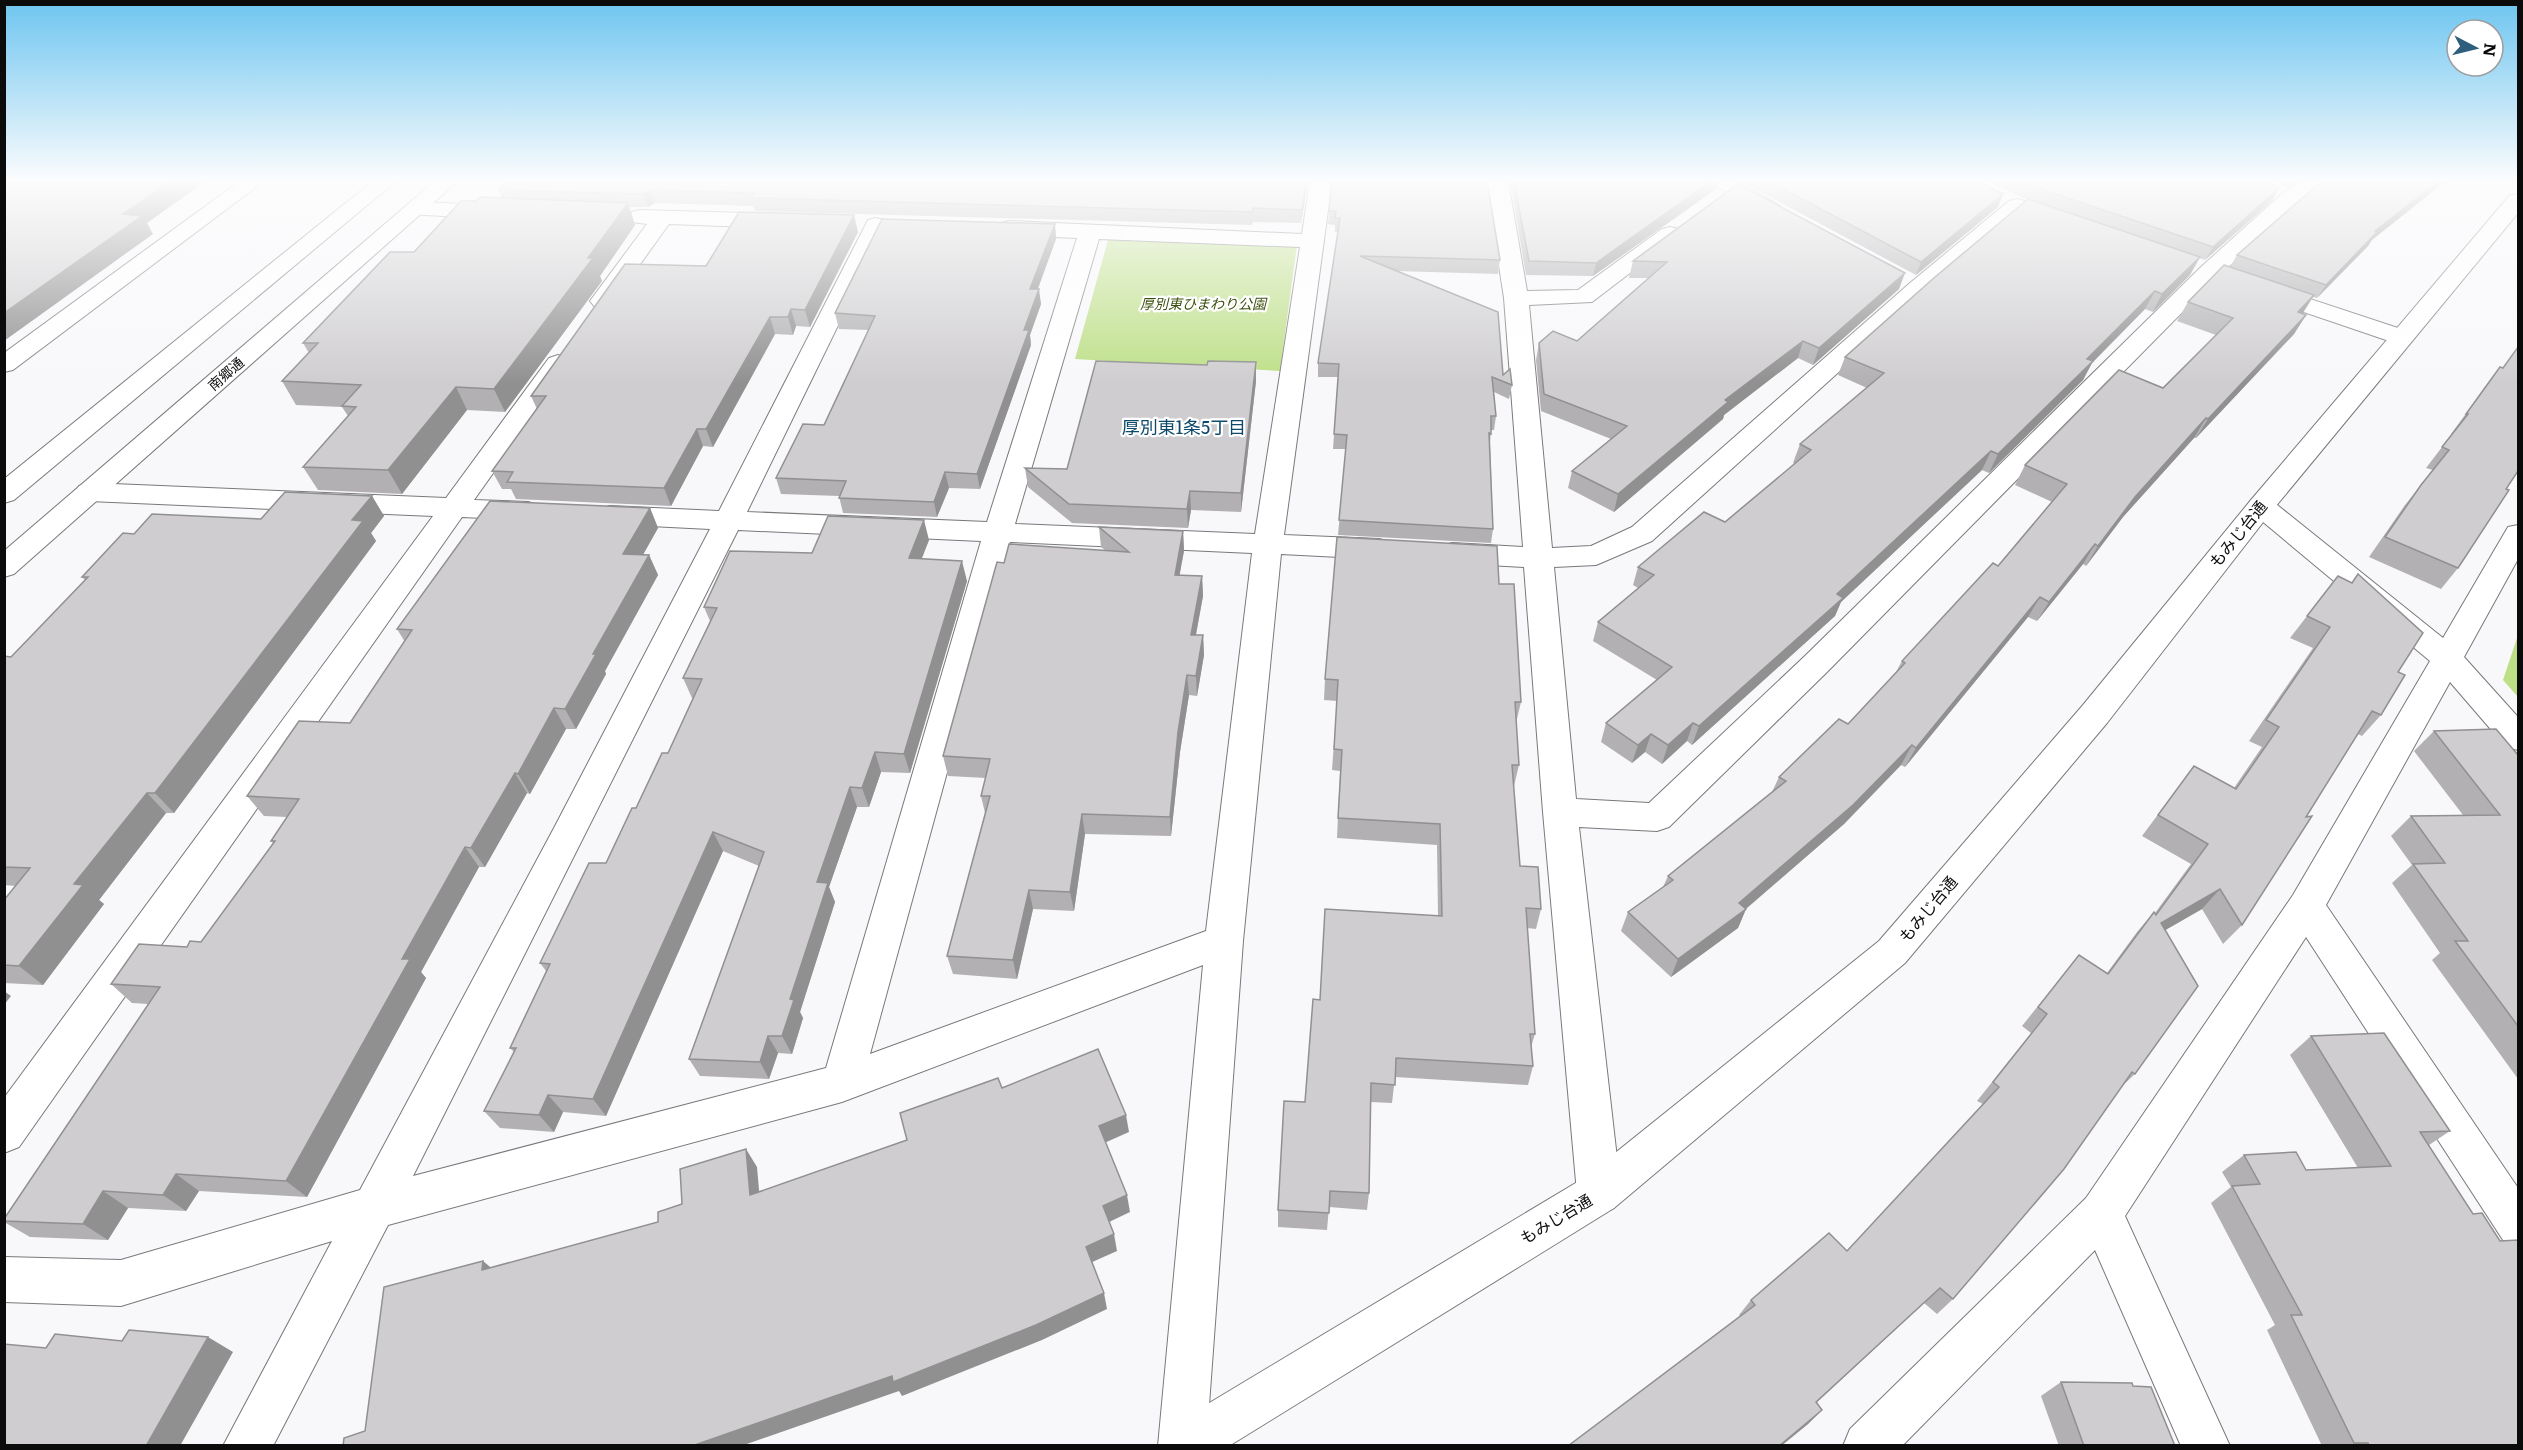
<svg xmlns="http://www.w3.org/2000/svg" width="2523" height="1450" font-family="Literata,'Noto Sans JP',serif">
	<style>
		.green { fill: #bddf86 }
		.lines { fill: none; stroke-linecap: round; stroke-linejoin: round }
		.street-casing { stroke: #79797c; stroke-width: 2 }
		.secondary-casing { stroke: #79797c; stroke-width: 2 }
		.street { fill: #fff; fill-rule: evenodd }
		.secondary { fill: #fff; fill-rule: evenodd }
		.wall { fill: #b2b0b2 }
		.shaded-wall { fill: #919091 }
		.building { fill: #cfcdcf; stroke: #919091; stroke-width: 1.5 }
		.labels { text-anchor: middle; stroke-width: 4.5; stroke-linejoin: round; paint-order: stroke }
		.far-park-label { font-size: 14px; font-style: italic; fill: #3b500f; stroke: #fff }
		.far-street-label { font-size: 14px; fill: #0b0b0c; stroke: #fff }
		.street-label { font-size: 16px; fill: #0b0b0c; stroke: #fff }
		.neighbourhood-label { font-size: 18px; fill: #0e4a6b; stroke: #fff }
	</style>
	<rect width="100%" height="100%" fill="#f8f8fb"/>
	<g class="green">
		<path d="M 1108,240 L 1297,245 L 1280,371 L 1075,359 Z"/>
		<path d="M 2517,638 L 2518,639 L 2518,697 L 2503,680 Z"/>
	</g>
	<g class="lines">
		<g class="street-casing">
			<g id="street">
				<path d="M 240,181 L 264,181 L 13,370 L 4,372 L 4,353 Z"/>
				<path d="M 1310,181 L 1332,181 L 1284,535 L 1379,539 L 1389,542 L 1394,549 L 1389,556 L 1379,559 L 1281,554 L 1243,941 L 1206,1446 L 1158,1446 L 1203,965 L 842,1102 L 388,1225 L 273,1446 L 223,1446 L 332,1241 L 121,1306 L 4,1302 L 4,1257 L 121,1260 L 360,1190 L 554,828 L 710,529 L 610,524 L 600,521 L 596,515 L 600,509 L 610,506 L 719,511 L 868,220 L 876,218 L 884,220 L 887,225 L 747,512 L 987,522 L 1077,238 L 1009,235 L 1001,233 L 998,228 L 1001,223 L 1009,221 L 1302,234 ZM 1099,239 L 1300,247 L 1255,534 L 1015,524 ZM 738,530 L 981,541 L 826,1068 L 413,1176 ZM 1010,542 L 1252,553 L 1206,931 L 870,1054 Z"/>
				<path d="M 1486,181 L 1508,181 L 1527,291 L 1578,290 L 1662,229 L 1670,227 L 1678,229 L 1681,234 L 1592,302 L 1529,305 L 1552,548 L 1591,546 L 1632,527 L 1910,283 L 2009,201 L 2017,199 L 2025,201 L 2028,206 L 1926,293 L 1652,541 L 1596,565 L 1554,567 L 1576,799 L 1649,803 L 1806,655 L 2201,267 L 2283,193 L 2301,181 L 2326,181 L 2299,203 L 2217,277 L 1828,671 L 1669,827 L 1657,831 L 1579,827 L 1621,1193 L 1614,1208 L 1599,1214 L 1584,1208 L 1577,1193 L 1543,812 L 1524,567 L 1452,563 L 1442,560 L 1437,553 L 1442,546 L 1452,543 L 1523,547 L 1504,298 Z"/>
				<path d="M 1712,181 L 1737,181 L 1780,206 L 1783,211 L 1780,216 L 1772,218 L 1764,216 L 1715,185 Z"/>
				<path d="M 416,202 L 496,205 L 504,207 L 507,212 L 504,217 L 496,219 L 408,214 L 405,209 L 408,204 Z"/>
				<path d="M 640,210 L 778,214 L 786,216 L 789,221 L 786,226 L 778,228 L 669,224 L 610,306 L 602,308 L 594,306 L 590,301 L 647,224 L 632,222 L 629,217 L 632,212 Z"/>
				<path d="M 2265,284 L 2410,332 L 2413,337 L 2410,342 L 2401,344 L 2392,342 L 2257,296 L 2253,291 L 2257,286 Z"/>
				<path d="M 558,355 L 567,358 L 571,363 L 474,500 L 528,502 L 538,505 L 542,511 L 538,517 L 528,520 L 462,517 L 19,1147 L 4,1153 L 4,1098 L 433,516 L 89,501 L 79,498 L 75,492 L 79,486 L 89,483 L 446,498 L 549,358 Z"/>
				<path d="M 2261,497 L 2271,500 L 2443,638 L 2508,527 L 2518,525 L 2518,559 L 2464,657 L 2518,717 L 2518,750 L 2506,747 L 2450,682 L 2326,905 L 2518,1188 L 2518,1246 L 2503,1240 L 2306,937 L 2125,1216 L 2230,1446 L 2181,1446 L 2095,1250 L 1902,1446 L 1843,1446 L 1850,1429 L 2086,1198 L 2293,895 L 2430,661 L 2251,512 L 2247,506 L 2251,500 Z"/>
			</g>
		</g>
		<g class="secondary-casing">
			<g id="secondary">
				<path d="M 373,181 L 396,181 L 14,500 L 4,503 L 4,479 Z"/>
				<path d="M 435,181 L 458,181 L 14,574 L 4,577 L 4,551 Z"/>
				<path d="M 2518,194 L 2518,213 L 2271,512 L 2107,723 L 1905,963 L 1614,1208 L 1229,1446 L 1159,1446 L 1166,1429 L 1584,1178 L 1879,941 L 2083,705 L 2251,500 L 2510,195 Z"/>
			</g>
		</g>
		<use href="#street" class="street"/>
		<use href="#secondary" class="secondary"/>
	</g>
	<g class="wall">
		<path d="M 506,181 L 1308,181 L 1301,223 L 1253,222 L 1252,225 L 755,211 L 753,206 L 655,203 L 648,207 L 629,207 L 635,225 L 600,276 L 602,281 L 505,412 L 467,410 L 402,494 L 318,490 L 303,467 L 348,416 L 342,407 L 296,405 L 282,381 L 309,353 L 303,343 L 476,201 L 502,198 L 499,190 Z"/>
		<path d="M 1332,181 L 1500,260 L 1498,274 L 1396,271 L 1503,375 L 1512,385 L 1509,399 L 1494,392 L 1496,416 L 1494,430 L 1491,430 L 1490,443 L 1493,529 L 1491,543 L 1338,535 L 1346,449 L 1333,449 L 1338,377 L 1318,377 L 1318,363 L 1338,232 L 1335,232 L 1335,225 L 1328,224 Z"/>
		<path d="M 1510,181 L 1718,181 L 1716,189 L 1593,276 L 1526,275 Z"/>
		<path d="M 1740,181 L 1977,181 L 1998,207 L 1916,275 Z"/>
		<path d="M 1988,181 L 2262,181 L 2272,201 L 2205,260 L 2199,258 L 2190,275 L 2153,312 L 2145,309 L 2092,363 L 2083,380 L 1989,473 L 1982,470 L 1841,602 L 1835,616 L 1692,745 L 1687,741 L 1662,764 L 1645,752 L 1632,763 L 1601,742 L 1606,723 L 1657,680 L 1593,641 L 1598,622 L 1638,588 L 1633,585 L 1638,567 L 1725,522 L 1795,464 L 1793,463 L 1800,444 L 1867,388 L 1838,375 L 1845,357 L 2028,200 Z"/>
		<path d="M 2271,181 L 2297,181 L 2289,187 Z"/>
		<path d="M 1738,184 L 1899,289 L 1813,365 L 1798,358 L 1724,415 L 1723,419 L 1614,512 L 1568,488 L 1572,471 L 1611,439 L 1541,411 L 1536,360 L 1539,343 L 1577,341 L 1648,278 L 1629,278 L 1633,261 Z"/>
		<path d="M 1055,224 L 1056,239 L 1038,289 L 1041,304 L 1030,335 L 1031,345 L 980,489 L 949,488 L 937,517 L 843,513 L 839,496 L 781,494 L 776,478 L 824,425 L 869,330 L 839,329 L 835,313 Z"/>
		<path d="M 858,232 L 810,327 L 796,326 L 793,335 L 775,334 L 713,447 L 703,446 L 671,506 L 516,499 L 511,489 L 502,489 L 492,471 L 537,409 L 531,396 Z"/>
		<path d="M 2372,240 L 2368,246 L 2317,298 L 2313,297 L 2303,313 L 2306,315 L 2294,334 L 2196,438 L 2194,438 L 2123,517 L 2086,566 L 2083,564 L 2037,621 L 2028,617 L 1905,767 L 1901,765 L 1844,824 L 1746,909 L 1738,928 L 1671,977 L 1621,931 L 1628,912 L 1663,887 L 1668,876 L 1772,792 L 1779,777 L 1848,724 L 1896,672 L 1902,661 L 1998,566 L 2052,502 L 2015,485 L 2025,465 L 2163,388 L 2216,335 L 2177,321 L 2188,302 L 2230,267 L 2237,255 Z"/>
		<path d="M 1256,362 L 1256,381 L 1241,512 L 1191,510 L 1188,528 L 1072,523 L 1028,487 L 1025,468 L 1067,469 L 1207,365 Z"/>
		<path d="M 2500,367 L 2502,368 L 2506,489 L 2458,568 L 2441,589 L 2369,557 L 2405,505 L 2433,470 L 2426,468 L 2452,434 L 2451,434 Z"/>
		<path d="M 372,496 L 384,516 L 371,533 L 376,541 L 174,813 L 166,813 L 99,900 L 104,904 L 43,985 L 4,983 L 4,900 L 16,886 L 4,885 L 4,656 L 11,657 L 85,580 L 82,577 L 261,519 Z"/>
		<path d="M 650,508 L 658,528 L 643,555 L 649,555 L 658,575 L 605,671 L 606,674 L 576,729 L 566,729 L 530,794 L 527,793 L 485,867 L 479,867 L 421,972 L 426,978 L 307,1197 L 199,1191 L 186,1211 L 128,1208 L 108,1240 L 30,1237 L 4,1222 L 4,1219 L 148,1004 L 132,1003 L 111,984 L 201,942 L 273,843 L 271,841 L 287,817 L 264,816 L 247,796 L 350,723 L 405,642 L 397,629 Z"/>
		<path d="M 1099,527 L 1183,531 L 1184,551 L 1179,575 L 1202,576 L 1203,596 L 1196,635 L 1203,635 L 1204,655 L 1197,696 L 1189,695 L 1180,752 L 1171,836 L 1085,834 L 1074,911 L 1033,909 L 1017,979 L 953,974 L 947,956 L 985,813 L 981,796 L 986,778 L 948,776 L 943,756 L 1105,550 L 1101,547 Z"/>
		<path d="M 929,540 L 921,559 L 967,581 L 910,773 L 881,772 L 869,807 L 857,807 L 829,887 L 835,902 L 800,1012 L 803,1018 L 792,1054 L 778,1053 L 769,1079 L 700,1076 L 689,1059 L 759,866 L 723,851 L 606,1116 L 563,1112 L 554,1132 L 500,1128 L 484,1111 L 514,1052 L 510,1048 L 546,971 L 540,963 L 606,863 L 668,753 L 693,698 L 692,698 L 683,678 L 710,621 L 704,607 L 812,553 Z"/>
		<path d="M 2338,576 L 2398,672 L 2381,715 L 2362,736 L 2358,734 L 2306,817 L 2242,925 L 2223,944 L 2202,909 L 2165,930 L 2135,1074 L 2119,1089 L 1953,1299 L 1937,1314 L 1924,1303 L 1816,1403 L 1822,1410 L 1808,1424 L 1781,1446 L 1568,1446 L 1740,1316 L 1739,1315 L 1751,1300 L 1847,1251 L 1983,1104 L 1977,1101 L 2031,1033 L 2022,1026 L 2079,955 L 2107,973 L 2137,932 L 2154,912 L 2155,913 L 2191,864 L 2142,836 L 2194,766 L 2234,788 L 2262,747 L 2249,741 L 2313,648 L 2290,638 Z"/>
		<path d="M 1499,584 L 1521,702 L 1516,723 L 1519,765 L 1514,786 L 1513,786 L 1520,866 L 1541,909 L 1536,929 L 1527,928 L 1535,1034 L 1531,1047 L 1533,1066 L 1528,1085 L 1395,1077 L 1392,1103 L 1370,1102 L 1369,1193 L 1367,1210 L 1329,1207 L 1327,1230 L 1278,1227 L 1278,1210 L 1305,1102 L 1320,1000 L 1438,915 L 1437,845 L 1337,838 L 1340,771 L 1332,770 L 1337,701 L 1324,700 L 1325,679 Z"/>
		<path d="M 2434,731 L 2518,755 L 2518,1079 L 2432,960 L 2440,953 L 2392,883 L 2412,865 L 2391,836 L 2411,816 L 2463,815 L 2414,751 Z"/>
		<path d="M 2311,1036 L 2450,1131 L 2429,1145 L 2518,1446 L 2322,1446 L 2267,1330 L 2275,1325 L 2211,1203 L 2231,1187 L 2222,1172 L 2244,1155 L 2306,1170 L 2358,1168 L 2290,1055 Z"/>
		<path d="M 2061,1382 L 2133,1386 L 2175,1446 L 2059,1446 L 2041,1396 Z"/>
	</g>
	<g class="shaded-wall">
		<path d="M 171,181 L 206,181 L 147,223 L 153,234 L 4,341 L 4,313 L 123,214 Z"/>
		<path d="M 1306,181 L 1308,181 L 1301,223 L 1302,210 Z"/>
		<path d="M 1711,181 L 1718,181 L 1716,189 L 1593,276 L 1596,263 Z"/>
		<path d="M 2292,181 L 2297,181 L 2289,187 Z"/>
		<path d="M 2439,181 L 2446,181 L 2372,240 L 2368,246 L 2317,298 L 2326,285 L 2375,231 Z"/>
		<path d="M 2279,188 L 2272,201 L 2205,260 L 2213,247 Z"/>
		<path d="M 650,190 L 655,203 L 648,207 L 643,194 Z"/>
		<path d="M 2003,194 L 1998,207 L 1916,275 L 1921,262 Z"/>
		<path d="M 628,203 L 635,225 L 600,276 L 602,281 L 505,412 L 494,389 Z"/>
		<path d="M 854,215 L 858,232 L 810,327 L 805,310 Z"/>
		<path d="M 1055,224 L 1056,239 L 1032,304 L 1030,289 Z"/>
		<path d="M 2200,257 L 2190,275 L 2153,312 L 2162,294 Z"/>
		<path d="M 1905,273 L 1899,289 L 1813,365 L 1819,348 Z"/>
		<path d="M 1039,289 L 1041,304 L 1030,335 L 1031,345 L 980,489 L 977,474 L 1024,330 Z"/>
		<path d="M 2155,291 L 2145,309 L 2092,363 L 2083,380 L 1989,473 L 1998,454 L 2087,359 Z"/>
		<path d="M 2314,295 L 2302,314 L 2298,312 Z"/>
		<path d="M 791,309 L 796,326 L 793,335 L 788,317 Z"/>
		<path d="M 2306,315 L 2294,334 L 2196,438 L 2208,419 Z"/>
		<path d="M 770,317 L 775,334 L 713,447 L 706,429 Z"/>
		<path d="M 1803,341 L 1798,358 L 1724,415 L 1723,419 L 1614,512 L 1618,494 L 1725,400 Z"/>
		<path d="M 1256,362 L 1256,381 L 1241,512 L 1241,493 Z"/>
		<path d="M 456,387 L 467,410 L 402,494 L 388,470 Z"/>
		<path d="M 2206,418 L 2194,438 L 2123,517 L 2086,566 L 2098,546 L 2135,497 Z"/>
		<path d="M 697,429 L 703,446 L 671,506 L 664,488 Z"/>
		<path d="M 1991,451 L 1982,470 L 1841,602 L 1835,616 L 1692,745 L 1699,726 L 1837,594 Z"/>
		<path d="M 945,472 L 949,488 L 937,517 L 934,502 Z"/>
		<path d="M 1190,491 L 1191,510 L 1188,528 L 1187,509 Z"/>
		<path d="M 372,496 L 384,516 L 371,533 L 376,541 L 174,813 L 155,793 L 352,520 Z"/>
		<path d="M 650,508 L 658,528 L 632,574 L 623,554 Z"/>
		<path d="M 924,520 L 929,540 L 914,579 L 909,558 Z"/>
		<path d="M 1183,531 L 1184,551 L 1176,595 L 1175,575 Z"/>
		<path d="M 2095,544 L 2083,564 L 2037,621 L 2049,602 Z"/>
		<path d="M 649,555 L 658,575 L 605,671 L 606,674 L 576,729 L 565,709 L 593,654 Z"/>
		<path d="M 962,561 L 967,581 L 910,773 L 904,754 Z"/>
		<path d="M 1202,576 L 1203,596 L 1192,655 L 1191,635 Z"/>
		<path d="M 2040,597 L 2028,617 L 1905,767 L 1916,748 Z"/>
		<path d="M 1203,635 L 1204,655 L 1197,696 L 1196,676 Z"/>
		<path d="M 1187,675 L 1189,695 L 1180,752 L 1171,836 L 1170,817 L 1178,732 Z"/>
		<path d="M 554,708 L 566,729 L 530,794 L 518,774 Z"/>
		<path d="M 1693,723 L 1687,741 L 1662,764 L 1668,745 Z"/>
		<path d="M 1651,734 L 1645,752 L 1632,763 L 1638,745 Z"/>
		<path d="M 1912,745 L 1901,765 L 1844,824 L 1742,912 L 1746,909 L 1738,928 L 1671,977 L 1678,959 Z"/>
		<path d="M 875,752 L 881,772 L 869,807 L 862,788 Z"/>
		<path d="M 515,773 L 527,793 L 485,867 L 471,848 Z"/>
		<path d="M 850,787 L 857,807 L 829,887 L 835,902 L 800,1012 L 803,1018 L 792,1054 L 782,1036 L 790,999 L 817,882 Z"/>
		<path d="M 147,793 L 166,813 L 99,900 L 104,904 L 43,985 L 19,966 L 74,884 Z"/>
		<path d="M 1082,814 L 1085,834 L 1074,911 L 1070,892 Z"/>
		<path d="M 713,832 L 723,851 L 606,1116 L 593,1099 Z"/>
		<path d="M 465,847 L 479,867 L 421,972 L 426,978 L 307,1197 L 286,1181 L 402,959 Z"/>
		<path d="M 2220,889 L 2202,909 L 2143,943 L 2161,923 Z"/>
		<path d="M 1029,890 L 1033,909 L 1017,979 L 1013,960 Z"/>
		<path d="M 4,991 L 11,996 L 4,1005 Z"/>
		<path d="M 768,1036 L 778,1053 L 769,1079 L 760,1062 Z"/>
		<path d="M 548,1095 L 563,1112 L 554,1132 L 539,1115 Z"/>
		<path d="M 1126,1115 L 1129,1132 L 1102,1144 L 1099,1126 Z"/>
		<path d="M 746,1149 L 757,1167 L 761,1212 L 750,1195 Z"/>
		<path d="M 176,1174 L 199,1191 L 186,1211 L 163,1195 Z"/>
		<path d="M 103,1191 L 128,1208 L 108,1240 L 83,1224 Z"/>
		<path d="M 1127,1195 L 1130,1212 L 1107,1223 L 1103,1206 Z"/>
		<path d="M 1114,1234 L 1117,1251 L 1090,1263 L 1086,1247 Z"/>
		<path d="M 483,1261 L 501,1276 L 482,1270 Z"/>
		<path d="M 1940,1288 L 1924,1303 L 1802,1416 L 1816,1402 Z"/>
		<path d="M 1104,1293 L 1107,1309 L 1042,1340 L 902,1396 L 899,1391 L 741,1446 L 692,1446 Z"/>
		<path d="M 208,1337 L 233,1352 L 180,1446 L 146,1446 Z"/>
		<path d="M 1822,1410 L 1808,1424 L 1781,1446 L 1779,1446 Z"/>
	</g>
	<g class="building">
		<path d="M 5,181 L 171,181 L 123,214 L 142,216 L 4,313 Z"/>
		<path d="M 506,181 L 1306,181 L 1302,210 L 1253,208 L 1252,212 L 751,198 L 754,193 L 650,190 L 643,194 L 499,190 Z"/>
		<path d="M 1332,181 L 1487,181 L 1500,260 L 1360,256 L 1498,312 L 1503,375 L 1510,369 L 1512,385 L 1492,377 L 1496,416 L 1491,416 L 1491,434 L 1489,433 L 1493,529 L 1339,520 L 1347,435 L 1334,434 L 1339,364 L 1318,363 L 1340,218 L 1335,218 L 1336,211 L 1329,211 Z"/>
		<path d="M 1514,181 L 1711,181 L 1596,263 L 1529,261 Z"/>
		<path d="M 1768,181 L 1977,181 L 2003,194 L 1921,262 Z"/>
		<path d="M 2022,181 L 2262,181 L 2279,188 L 2213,247 L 2032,186 Z"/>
		<path d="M 2322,181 L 2439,181 L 2375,231 L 2377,232 L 2326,285 L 2237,255 Z"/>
		<path d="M 1738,184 L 1905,273 L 1819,348 L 1803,341 L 1725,400 L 1728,402 L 1618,494 L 1572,471 L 1627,426 L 1544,394 L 1539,343 L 1553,331 L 1577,341 L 1667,262 L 1633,261 Z"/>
		<path d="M 480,197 L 628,203 L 588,258 L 593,258 L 494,389 L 456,387 L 388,470 L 303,467 L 356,407 L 342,406 L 361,385 L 282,381 L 318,343 L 303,343 L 390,252 L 414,252 L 461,201 L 476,201 Z"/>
		<path d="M 2028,199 L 2200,257 L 2162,294 L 2155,291 L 2087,359 L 2093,361 L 1998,454 L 1991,451 L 1837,594 L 1843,598 L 1699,726 L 1693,723 L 1668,745 L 1651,734 L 1638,745 L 1606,723 L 1672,667 L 1598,622 L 1654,575 L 1638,567 L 1704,512 L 1725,522 L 1811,450 L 1800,444 L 1884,373 L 1845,357 L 1935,277 Z"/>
		<path d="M 739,212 L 854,215 L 805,310 L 791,309 L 788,317 L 770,317 L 706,429 L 697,429 L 664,488 L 507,482 L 513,472 L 492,471 L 546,396 L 531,396 L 625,264 L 706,266 Z"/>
		<path d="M 882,219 L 1055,224 L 1030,289 L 1039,289 L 1024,330 L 1029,330 L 977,474 L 945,472 L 934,502 L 839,498 L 846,481 L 776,478 L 803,424 L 824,425 L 875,316 L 835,313 Z"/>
		<path d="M 2224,265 L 2314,295 L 2298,312 L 2306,315 L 2208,419 L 2206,418 L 2135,497 L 2098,546 L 2095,544 L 2049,602 L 2040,597 L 1916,748 L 1912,745 L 1853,805 L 1739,903 L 1746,909 L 1678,959 L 1628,912 L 1673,880 L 1668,876 L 1786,781 L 1779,777 L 1839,719 L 1848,724 L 1905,663 L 1902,661 L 1993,563 L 1998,566 L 2067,484 L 2025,465 L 2119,370 L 2163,388 L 2233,318 L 2188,302 Z"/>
		<path d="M 2518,347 L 2518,471 L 2506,489 L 2509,490 L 2458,568 L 2385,537 L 2421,485 L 2449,450 L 2442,447 L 2468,414 L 2466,414 L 2500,367 L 2503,368 Z"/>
		<path d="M 1096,361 L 1207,365 L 1208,361 L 1256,362 L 1241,493 L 1190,491 L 1187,509 L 1069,504 L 1025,468 L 1067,469 Z"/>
		<path d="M 285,492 L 372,496 L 352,520 L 363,521 L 155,793 L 147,793 L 74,884 L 83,885 L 19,966 L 4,965 L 4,900 L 30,868 L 4,867 L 4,656 L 11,657 L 88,577 L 82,577 L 123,533 L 134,534 L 152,514 L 261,519 Z"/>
		<path d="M 490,501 L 650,508 L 623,554 L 649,555 L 593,654 L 596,654 L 565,709 L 554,708 L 518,774 L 515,773 L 471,848 L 465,847 L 402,959 L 410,959 L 286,1181 L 176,1174 L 163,1195 L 103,1191 L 83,1224 L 4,1221 L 4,1219 L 160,987 L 111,984 L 139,944 L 187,947 L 190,941 L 201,942 L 275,841 L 271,841 L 299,799 L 247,796 L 299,721 L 350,723 L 412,630 L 397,629 Z"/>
		<path d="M 828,516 L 924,520 L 909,558 L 962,561 L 904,754 L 875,752 L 862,788 L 850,787 L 817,882 L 828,883 L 790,999 L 794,1000 L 782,1036 L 768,1036 L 760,1062 L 689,1059 L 764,852 L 713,832 L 593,1099 L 548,1095 L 539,1115 L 484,1111 L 516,1048 L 510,1048 L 550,964 L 540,963 L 589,863 L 606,863 L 632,808 L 636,808 L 662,753 L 668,753 L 702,679 L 683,678 L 717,608 L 704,607 L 730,551 L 812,553 Z"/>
		<path d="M 1099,527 L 1183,531 L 1175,575 L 1202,576 L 1191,635 L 1203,635 L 1196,676 L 1187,675 L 1178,732 L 1170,817 L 1082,814 L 1070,892 L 1029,890 L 1013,960 L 947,956 L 990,796 L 981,796 L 990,759 L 943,756 L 997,562 L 1004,563 L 1009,544 L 1129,552 Z"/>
		<path d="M 1337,537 L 1497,546 L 1499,584 L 1514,584 L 1521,702 L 1515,702 L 1519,765 L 1512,765 L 1520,866 L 1538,867 L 1541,909 L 1526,908 L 1535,1034 L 1530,1034 L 1533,1066 L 1396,1058 L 1395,1085 L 1371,1083 L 1369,1193 L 1330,1191 L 1329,1213 L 1278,1210 L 1284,1101 L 1305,1102 L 1313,999 L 1320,1000 L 1325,909 L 1442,916 L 1440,824 L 1338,818 L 1342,750 L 1334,749 L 1338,680 L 1325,679 Z"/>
		<path d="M 2358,574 L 2423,633 L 2398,672 L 2405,675 L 2381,715 L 2372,711 L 2306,817 L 2312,816 L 2242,925 L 2220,889 L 2161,923 L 2198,986 L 2135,1074 L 2132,1072 L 2064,1169 L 1953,1299 L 1940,1288 L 1816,1402 L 1822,1410 L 1779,1446 L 1568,1446 L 1755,1305 L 1751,1300 L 1829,1233 L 1847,1251 L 1999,1087 L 1993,1082 L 2047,1014 L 2038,1007 L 2079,955 L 2108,974 L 2154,912 L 2156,915 L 2208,844 L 2158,815 L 2194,766 L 2236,789 L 2279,727 L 2266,720 L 2330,627 L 2307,616 L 2338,576 L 2352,583 Z"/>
		<path d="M 2496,729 L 2518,755 L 2518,1026 L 2455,941 L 2468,941 L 2413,864 L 2445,863 L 2411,816 L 2500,815 L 2434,731 Z"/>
		<path d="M 2384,1033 L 2450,1131 L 2420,1132 L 2473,1214 L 2482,1213 L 2500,1241 L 2518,1240 L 2518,1446 L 2369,1446 L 2368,1443 L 2354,1443 L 2291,1315 L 2302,1315 L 2232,1186 L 2260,1184 L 2244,1155 L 2296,1152 L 2306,1170 L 2391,1166 L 2311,1036 Z"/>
		<path d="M 1098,1049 L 1126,1115 L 1099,1126 L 1127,1195 L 1103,1206 L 1114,1234 L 1086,1247 L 1104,1293 L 1036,1325 L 893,1382 L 892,1376 L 692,1446 L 343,1446 L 344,1438 L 365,1431 L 384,1287 L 483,1261 L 482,1270 L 658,1222 L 658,1212 L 682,1204 L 680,1169 L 746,1149 L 750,1195 L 907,1140 L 900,1113 L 998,1078 L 1002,1088 Z"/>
		<path d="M 129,1330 L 208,1337 L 146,1446 L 4,1446 L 4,1344 L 46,1348 L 55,1334 L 122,1341 Z"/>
		<path d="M 2061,1382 L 2132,1383 L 2133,1386 L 2151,1387 L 2175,1446 L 2084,1446 Z"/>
	</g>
	<linearGradient id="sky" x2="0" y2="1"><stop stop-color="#6dc5f0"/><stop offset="0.47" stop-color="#fcfcfd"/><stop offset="1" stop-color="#fcfcfd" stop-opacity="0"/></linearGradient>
	<rect width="2523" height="384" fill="url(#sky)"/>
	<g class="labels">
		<g class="far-park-label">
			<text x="1203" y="309">厚別東ひまわり公園</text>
		</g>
		<g class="far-street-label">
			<text transform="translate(226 374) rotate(-41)" y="5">南郷通</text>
		</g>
		<g class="street-label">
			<text transform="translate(2238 534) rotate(-51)" y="6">もみじ台通</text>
			<text transform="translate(1928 909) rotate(-50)" y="6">もみじ台通</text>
			<text transform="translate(1556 1219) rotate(-31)" y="6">もみじ台通</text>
		</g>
		<g class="neighbourhood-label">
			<text x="1184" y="434">厚別東1条5丁目</text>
		</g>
	</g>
	<rect width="2523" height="1450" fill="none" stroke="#0b0b0c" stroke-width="12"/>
	<g transform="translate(2475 48) rotate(97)"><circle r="28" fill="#ffffff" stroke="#9d9d9e" stroke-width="1.5"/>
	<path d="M0-4.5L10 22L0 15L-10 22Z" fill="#2f5f7d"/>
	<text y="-9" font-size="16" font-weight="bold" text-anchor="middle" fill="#0b0b0c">N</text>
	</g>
</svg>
